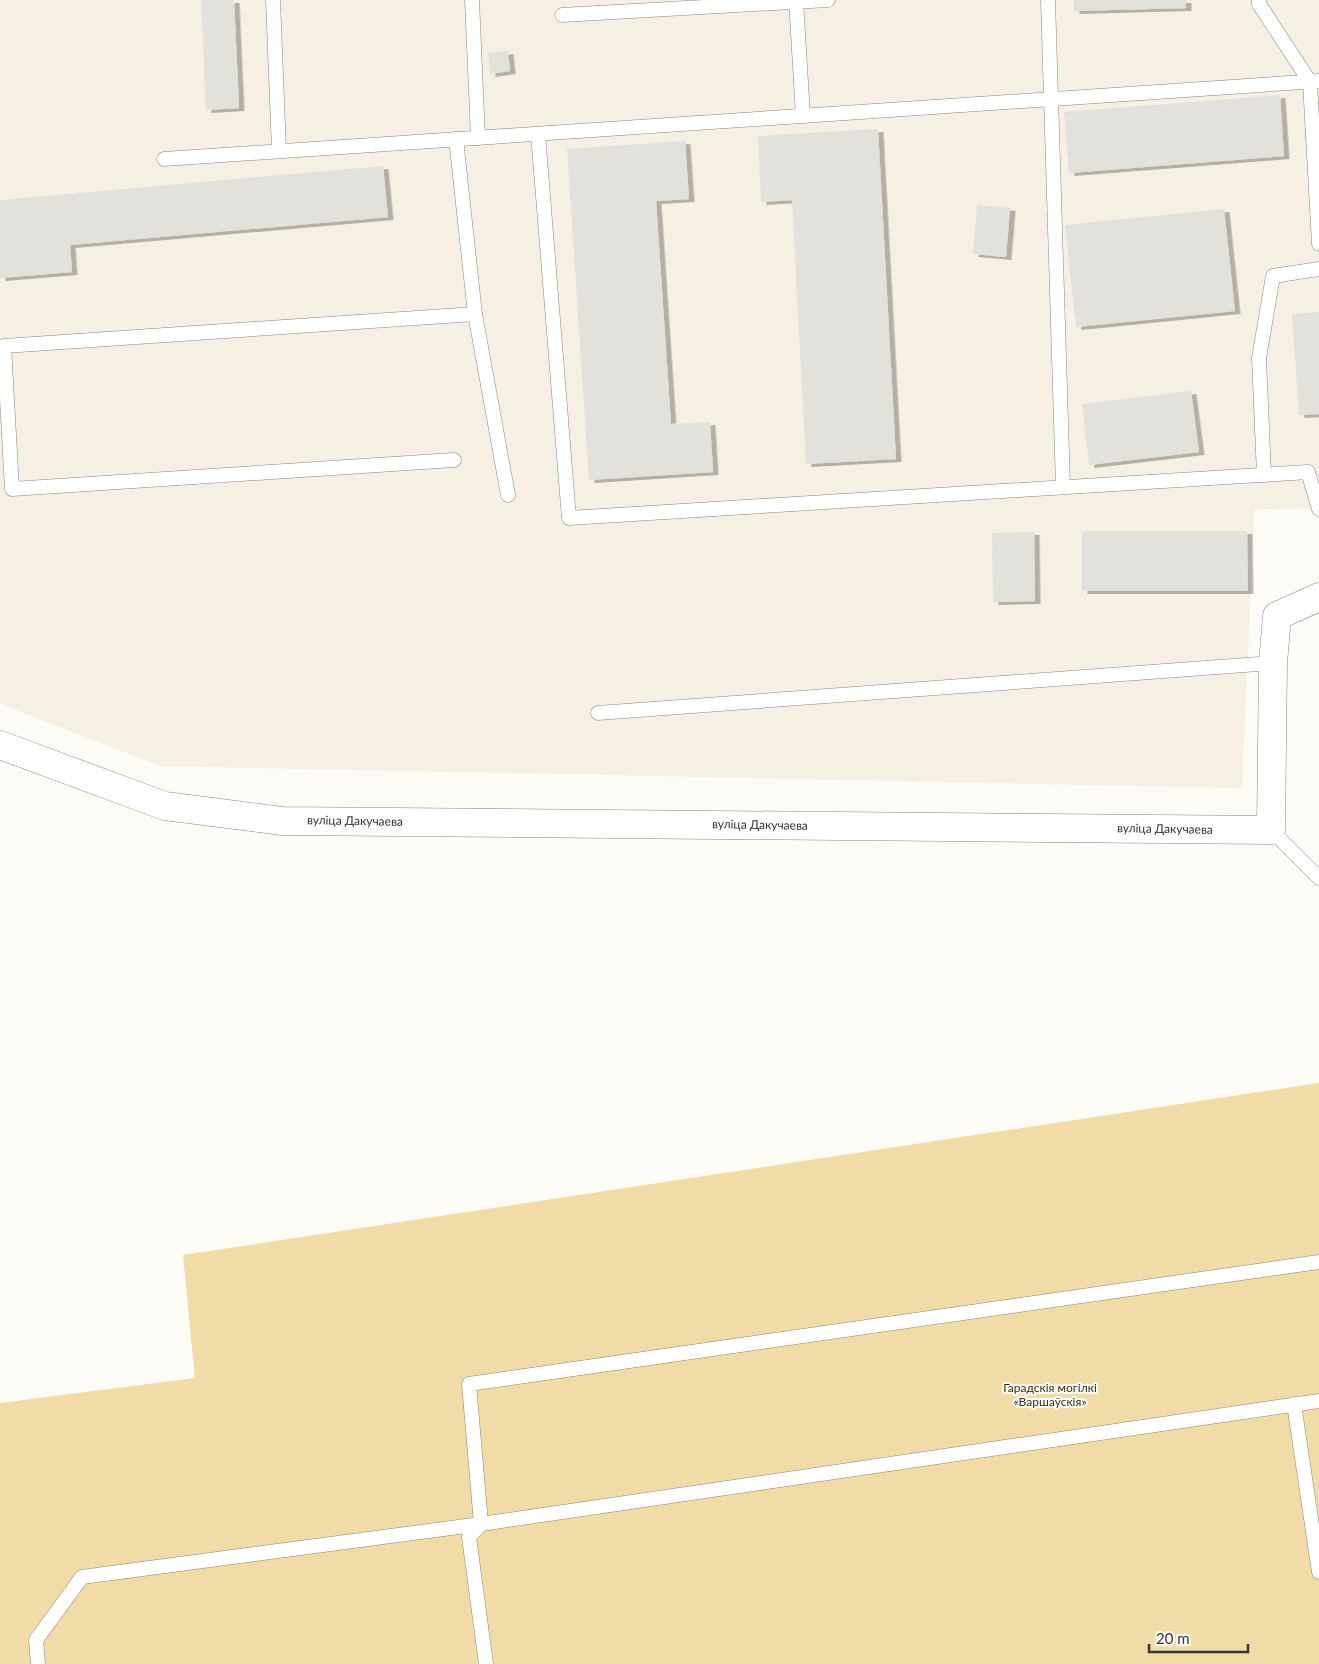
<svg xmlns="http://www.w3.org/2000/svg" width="1319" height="1664" font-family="Lato,sans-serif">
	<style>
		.built { fill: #f5f0e3 }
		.green { fill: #f1dca7 }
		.building { fill: #e3e1db; filter: url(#shadow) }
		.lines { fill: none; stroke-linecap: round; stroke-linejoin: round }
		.lane-casing { stroke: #898781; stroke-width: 15 }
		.street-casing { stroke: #898781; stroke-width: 29 }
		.lane { stroke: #fff; stroke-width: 14 }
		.street { stroke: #fff; stroke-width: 28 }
		.labels { text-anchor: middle; stroke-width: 4; stroke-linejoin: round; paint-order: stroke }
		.street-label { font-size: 12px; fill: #353432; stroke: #fff }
		.park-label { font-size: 12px; fill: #392d09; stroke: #fff }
	</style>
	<defs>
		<filter id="shadow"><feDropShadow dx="5.5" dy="3" stdDeviation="0" flood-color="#0004"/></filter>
	</defs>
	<rect width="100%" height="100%" fill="#fdfbf5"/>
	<path class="built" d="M 0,0 L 1319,0 L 1319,508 L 1254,510 L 1242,788 L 160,766 L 0,704 Z"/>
	<path class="green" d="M 1319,1083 L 1319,1664 L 0,1664 L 0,1403 L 195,1378 L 183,1255 Z"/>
	<g class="building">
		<path d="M 201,0 L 234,0 L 239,108 L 206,110 Z"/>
		<path d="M 1074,0 L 1186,0 L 1186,8 L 1074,11 Z"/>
		<path d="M 508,51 L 510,71 L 490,74 L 488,53 Z"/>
		<path d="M 1280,95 L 1284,156 L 1069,173 L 1064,112 Z"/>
		<path d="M 878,129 L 896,459 L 806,464 L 792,200 L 761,202 L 758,136 Z"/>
		<path d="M 685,141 L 689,199 L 656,201 L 671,424 L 710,422 L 713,472 L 589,480 L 567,149 Z"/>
		<path d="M 383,166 L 388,217 L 70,245 L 72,272 L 0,278 L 0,200 Z"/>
		<path d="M 977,205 L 1010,208 L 1006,257 L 973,254 Z"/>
		<path d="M 1224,209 L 1235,311 L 1076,327 L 1065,225 Z"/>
		<path d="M 1319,312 L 1319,414 L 1299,415 L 1292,314 Z"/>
		<path d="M 1191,391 L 1199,452 L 1089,465 L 1082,404 Z"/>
		<path d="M 1082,531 L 1247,531 L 1248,591 L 1082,591 Z"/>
		<path d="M 1034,532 L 1035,601 L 993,602 L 992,533 Z"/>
	</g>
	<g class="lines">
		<g class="lane-casing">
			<g id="lane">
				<path d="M 273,0 L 279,151"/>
				<path d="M 472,0 L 478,138"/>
				<path d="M 796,0 L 803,116"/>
				<path d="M 1048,0 L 1063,487"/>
				<path d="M 1259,0 L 1259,4 L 1310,82 L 1319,244"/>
				<path d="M 562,15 L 828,0"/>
				<path d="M 538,134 L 569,518 L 1308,472 L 1319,509"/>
				<path d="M 456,139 L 475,314 L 508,495"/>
				<path d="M 164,159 L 1319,81"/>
				<path d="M 454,460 L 12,489 L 4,346 L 475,314"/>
				<path d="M 1264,475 L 1259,358 L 1273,276 L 1319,269"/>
				<path d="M 598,713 L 1273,663"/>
				<path d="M 1271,830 L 1319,878"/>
				<path d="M 1294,1404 L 1319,1572"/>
				<path d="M 38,1664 L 36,1640 L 82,1577 L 481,1524 L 1319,1401"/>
				<path d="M 486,1664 L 469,1537 L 481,1524 L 469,1384 L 1319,1262"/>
			</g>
		</g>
		<g class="street-casing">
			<path id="street" d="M 0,745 L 165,806 L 282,821 L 1271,830 L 1273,663 L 1277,616 L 1319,597"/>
		</g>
		<use href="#lane" class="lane"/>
		<use href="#street" class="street"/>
	</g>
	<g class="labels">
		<g class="street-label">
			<text transform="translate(355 821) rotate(1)" y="4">вуліца Дакучаева</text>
			<text transform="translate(760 825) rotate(1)" y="4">вуліца Дакучаева</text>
			<text transform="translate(1165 829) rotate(1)" y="4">вуліца Дакучаева</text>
		</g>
		<g class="park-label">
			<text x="1050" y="1392">Гарадскія могілкі<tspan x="1050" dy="14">«Варшаўскія»</tspan></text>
		</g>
	</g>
	<path d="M1149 1644v8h99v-8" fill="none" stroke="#353432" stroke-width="2.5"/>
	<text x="1156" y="1644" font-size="15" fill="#353432" stroke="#ffffff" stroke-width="4" paint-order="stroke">20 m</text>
</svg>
